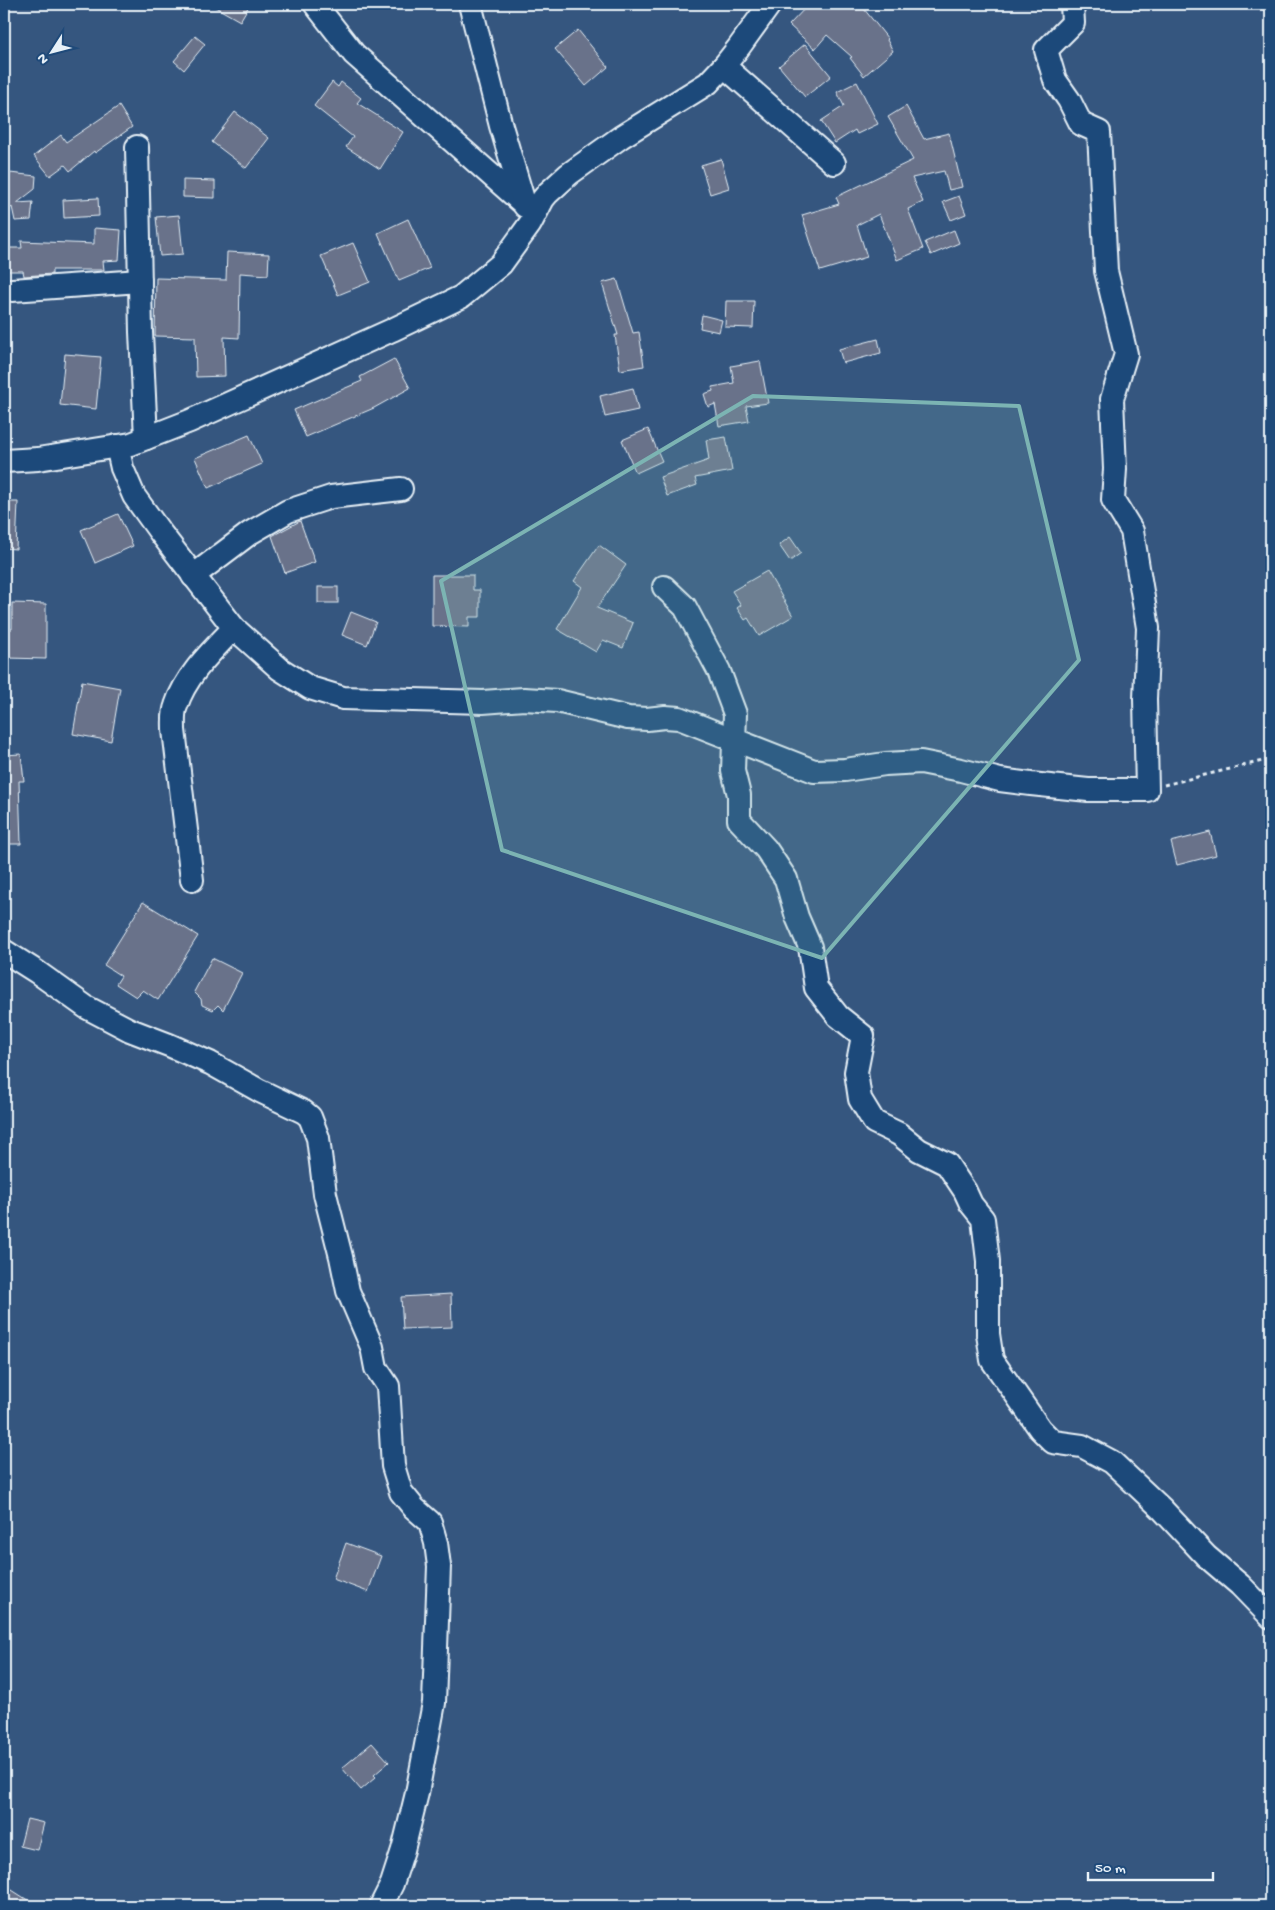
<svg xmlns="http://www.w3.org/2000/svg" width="1275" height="1910" font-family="'Gochi Hand',sans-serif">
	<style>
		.building { fill: #69728a; stroke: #e8f1f8 }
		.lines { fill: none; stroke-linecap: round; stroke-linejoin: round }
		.minor-casing { stroke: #e8f1f8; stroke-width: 26 }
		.path { stroke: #e8f1f8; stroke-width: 3; stroke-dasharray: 4 4; stroke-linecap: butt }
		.minor { stroke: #1f4a7a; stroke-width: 22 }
		.marked { fill: #7cb4b3; fill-opacity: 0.2; stroke: #7cb4b3; stroke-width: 4; stroke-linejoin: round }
	</style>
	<rect width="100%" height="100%" fill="#35567f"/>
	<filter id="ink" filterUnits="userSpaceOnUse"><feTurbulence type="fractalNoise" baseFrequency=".02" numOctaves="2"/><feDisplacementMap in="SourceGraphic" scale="10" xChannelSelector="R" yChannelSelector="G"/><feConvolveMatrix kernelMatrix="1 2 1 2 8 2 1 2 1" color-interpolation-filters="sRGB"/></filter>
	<g filter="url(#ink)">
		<g class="building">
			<path d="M 210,4 L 250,4 L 240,21 Z"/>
			<path d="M 809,4 L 860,4 L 888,39 L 887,40 L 893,51 L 864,76 L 850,58 L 852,57 L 827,35 L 815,49 L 789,25 Z"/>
			<path d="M 578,30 L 608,67 L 586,86 L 555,49 Z"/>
			<path d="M 195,36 L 205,44 L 184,70 L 174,61 Z"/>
			<path d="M 805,44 L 831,76 L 805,97 L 779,66 Z"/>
			<path d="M 332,82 L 338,87 L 341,82 L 361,98 L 357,103 L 403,132 L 380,169 L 346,147 L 353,137 L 314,106 Z"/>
			<path d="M 857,82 L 878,124 L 857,134 L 855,130 L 835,143 L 821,121 L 844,106 L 837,92 Z"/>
			<path d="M 119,106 L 132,127 L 95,153 L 94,151 L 70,171 L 65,165 L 50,176 L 34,156 L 61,135 L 66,142 Z"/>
			<path d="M 906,106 L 924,139 L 949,133 L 962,187 L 949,190 L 944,171 L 912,178 L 923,202 L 908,209 L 923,249 L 897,260 L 879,214 L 857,225 L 867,257 L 820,271 L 802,215 L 839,204 L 836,197 L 913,160 L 888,117 Z"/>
			<path d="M 235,112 L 269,138 L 246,168 L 212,142 Z"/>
			<path d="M 721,159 L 729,188 L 710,194 L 701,165 Z"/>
			<path d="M 10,173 L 36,176 L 35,189 L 17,203 L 33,202 L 31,220 L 15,221 L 12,207 L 5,213 Z"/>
			<path d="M 183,180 L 215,181 L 215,198 L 183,197 Z"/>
			<path d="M 959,196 L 966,214 L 951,220 L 943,202 Z"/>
			<path d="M 98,198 L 99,216 L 64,218 L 63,200 Z"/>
			<path d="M 179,215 L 183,254 L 160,256 L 156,217 Z"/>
			<path d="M 408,219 L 430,268 L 399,281 L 378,233 Z"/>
			<path d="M 94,228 L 121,230 L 119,260 L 103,261 L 104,270 L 52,270 L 52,274 L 24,276 L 23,271 L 4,271 L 4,248 L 22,248 L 21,241 L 94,244 Z"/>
			<path d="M 954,230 L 959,243 L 931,255 L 925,242 Z"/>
			<path d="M 353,243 L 370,282 L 338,295 L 321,256 Z"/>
			<path d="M 227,252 L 269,254 L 268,275 L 240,273 L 239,338 L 224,337 L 225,376 L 196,377 L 195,337 L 155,336 L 156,278 L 226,280 Z"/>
			<path d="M 617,279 L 633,333 L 639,332 L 644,366 L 620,370 L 615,335 L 618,335 L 602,283 Z"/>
			<path d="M 726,301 L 754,301 L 753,328 L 725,327 Z"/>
			<path d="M 702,315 L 722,320 L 719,332 L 700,328 Z"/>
			<path d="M 878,339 L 881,353 L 843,363 L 839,349 Z"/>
			<path d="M 65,354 L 101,357 L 96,409 L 60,405 Z"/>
			<path d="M 394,359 L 410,388 L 374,408 L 306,437 L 294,410 L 362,381 L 360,377 Z"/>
			<path d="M 760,361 L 768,403 L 746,406 L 749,421 L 719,426 L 715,404 L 708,407 L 704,394 L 713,391 L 712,387 L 734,383 L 731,366 Z"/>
			<path d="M 633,388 L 638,410 L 605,417 L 600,396 Z"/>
			<path d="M 648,429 L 662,461 L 636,473 L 622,440 Z"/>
			<path d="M 249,435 L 262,464 L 208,488 L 195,458 Z"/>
			<path d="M 726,437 L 732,471 L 695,478 L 697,485 L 667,496 L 660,477 L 709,460 L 706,440 Z"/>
			<path d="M 4,502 L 18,502 L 16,549 L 4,548 Z"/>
			<path d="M 118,514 L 133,546 L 95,563 L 81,530 Z"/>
			<path d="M 300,521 L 315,562 L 285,573 L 272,536 Z"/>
			<path d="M 790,537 L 801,553 L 790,561 L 779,545 Z"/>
			<path d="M 599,545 L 626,565 L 597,608 L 633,623 L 623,648 L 603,640 L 596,652 L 557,629 L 582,587 L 574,581 Z"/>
			<path d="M 767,571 L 793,616 L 759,636 L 748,618 L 745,620 L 737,608 L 741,605 L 732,591 Z"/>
			<path d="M 432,575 L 473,575 L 473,590 L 480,590 L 480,617 L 469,617 L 469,627 L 432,626 Z"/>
			<rect x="318" y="587" width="20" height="16"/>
			<path d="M 12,603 L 46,604 L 46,659 L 8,658 L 8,642 L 4,641 L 4,629 L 12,629 Z"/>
			<path d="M 351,612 L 376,622 L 367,645 L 342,635 Z"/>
			<path d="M 82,681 L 120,688 L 111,741 L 73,734 Z"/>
			<path d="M 21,754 L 24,781 L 19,781 L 21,844 L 4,844 L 4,755 Z"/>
			<path d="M 1210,832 L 1216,855 L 1177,865 L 1171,842 Z"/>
			<path d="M 143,902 L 198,936 L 158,1000 L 143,990 L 136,997 L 116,984 L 121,976 L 104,965 Z"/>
			<path d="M 212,958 L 242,973 L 223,1010 L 218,1005 L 213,1010 L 202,1005 L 201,999 L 194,992 Z"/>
			<path d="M 451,1294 L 452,1327 L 403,1329 L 401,1297 Z"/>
			<path d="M 346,1543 L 381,1556 L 368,1592 L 333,1579 Z"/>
			<path d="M 372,1743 L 389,1762 L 374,1775 L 376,1777 L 361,1790 L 342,1768 Z"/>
			<path d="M 27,1819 L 44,1823 L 37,1850 L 20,1846 Z"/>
			<path d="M 4,1885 L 37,1906 L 4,1906 Z"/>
		</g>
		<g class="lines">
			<g class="minor-casing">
				<g id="minor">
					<path d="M 315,4 L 354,54 L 525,205"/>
					<path d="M 470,4 L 501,126 L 525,206"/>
					<path d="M 724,66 L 834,163"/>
					<path d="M 137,147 L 141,332 L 146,438"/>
					<path d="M 12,290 L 140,281"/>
					<path d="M 117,446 L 122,468 L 134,496 L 160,532 L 234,628 L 280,669 L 310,688 L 343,698 L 483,702 L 524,699 L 557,701 L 628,718 L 647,719 L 665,717 L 679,718 L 814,771 L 845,770 L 885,764 L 921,762 L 961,770 L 1000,780 L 1031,784 L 1088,790 L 1147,790 L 1145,699 L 1148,628 L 1132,531 L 1113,500 L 1115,469 L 1112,399 L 1126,354 L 1106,271 L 1099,132 L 1081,124 L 1069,100 L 1055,80 L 1046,50 L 1073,23 L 1072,4"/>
					<path d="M 4,461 L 38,459 L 131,444 L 190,421 L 392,330 L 461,297 L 501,264 L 530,224 L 543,199 L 548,193 L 569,174 L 621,137 L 708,83 L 724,66 L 739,47 L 770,4"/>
					<path d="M 193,576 L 250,533 L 288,511 L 331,497 L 401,489"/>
					<path d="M 664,587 L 685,607 L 719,671 L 735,714 L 733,771 L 739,795 L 739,820 L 766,849 L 786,879 L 797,917 L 810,947 L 816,988 L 838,1016 L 863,1036 L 856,1072 L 860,1099 L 874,1122 L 899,1134 L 919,1150 L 947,1164 L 965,1191 L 971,1204 L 983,1219 L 988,1261 L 988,1334 L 992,1360 L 1040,1429 L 1053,1442 L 1082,1446 L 1112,1462 L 1161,1508 L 1206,1556 L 1240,1585 L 1271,1617"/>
					<path d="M 192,880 L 174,730 C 174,722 173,713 176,706 C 186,675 212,651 234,628"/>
					<path d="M 4,951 L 37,972 L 86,1007 L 130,1030 L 169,1045 L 210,1063 L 260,1091 L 304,1112 L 310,1117 L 318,1138 L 325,1194 L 341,1257 L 348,1291 L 372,1347 L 376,1368 L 388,1386 L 393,1466 L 401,1492 L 414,1508 L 430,1522 L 436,1543 L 439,1566 L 434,1703 L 417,1793 L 403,1850 L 392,1884 L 381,1906"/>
				</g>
			</g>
			<path class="path" d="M 1164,785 L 1271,759"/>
			<use href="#minor" class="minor"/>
		</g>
	</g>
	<path class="marked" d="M 753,396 L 1019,406 L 1079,660 L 822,958 L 502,850 L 441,581 Z"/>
	<rect width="1275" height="1910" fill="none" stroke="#1f4a7a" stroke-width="20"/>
	<rect x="10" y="10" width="1255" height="1890" fill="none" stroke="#e8f1f8" stroke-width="2" filter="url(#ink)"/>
	<g transform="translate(52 52) rotate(234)" stroke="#1f4a7a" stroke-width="4" paint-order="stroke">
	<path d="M0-4L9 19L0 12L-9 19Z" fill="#e8f1f8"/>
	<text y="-8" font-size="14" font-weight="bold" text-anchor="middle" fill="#e8f1f8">N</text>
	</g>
	<path d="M1088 1872v8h125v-8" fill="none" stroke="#e8f1f8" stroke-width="2.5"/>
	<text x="1095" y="1872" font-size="15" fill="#e8f1f8" stroke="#1f4a7a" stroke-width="4" paint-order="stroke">50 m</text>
</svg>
